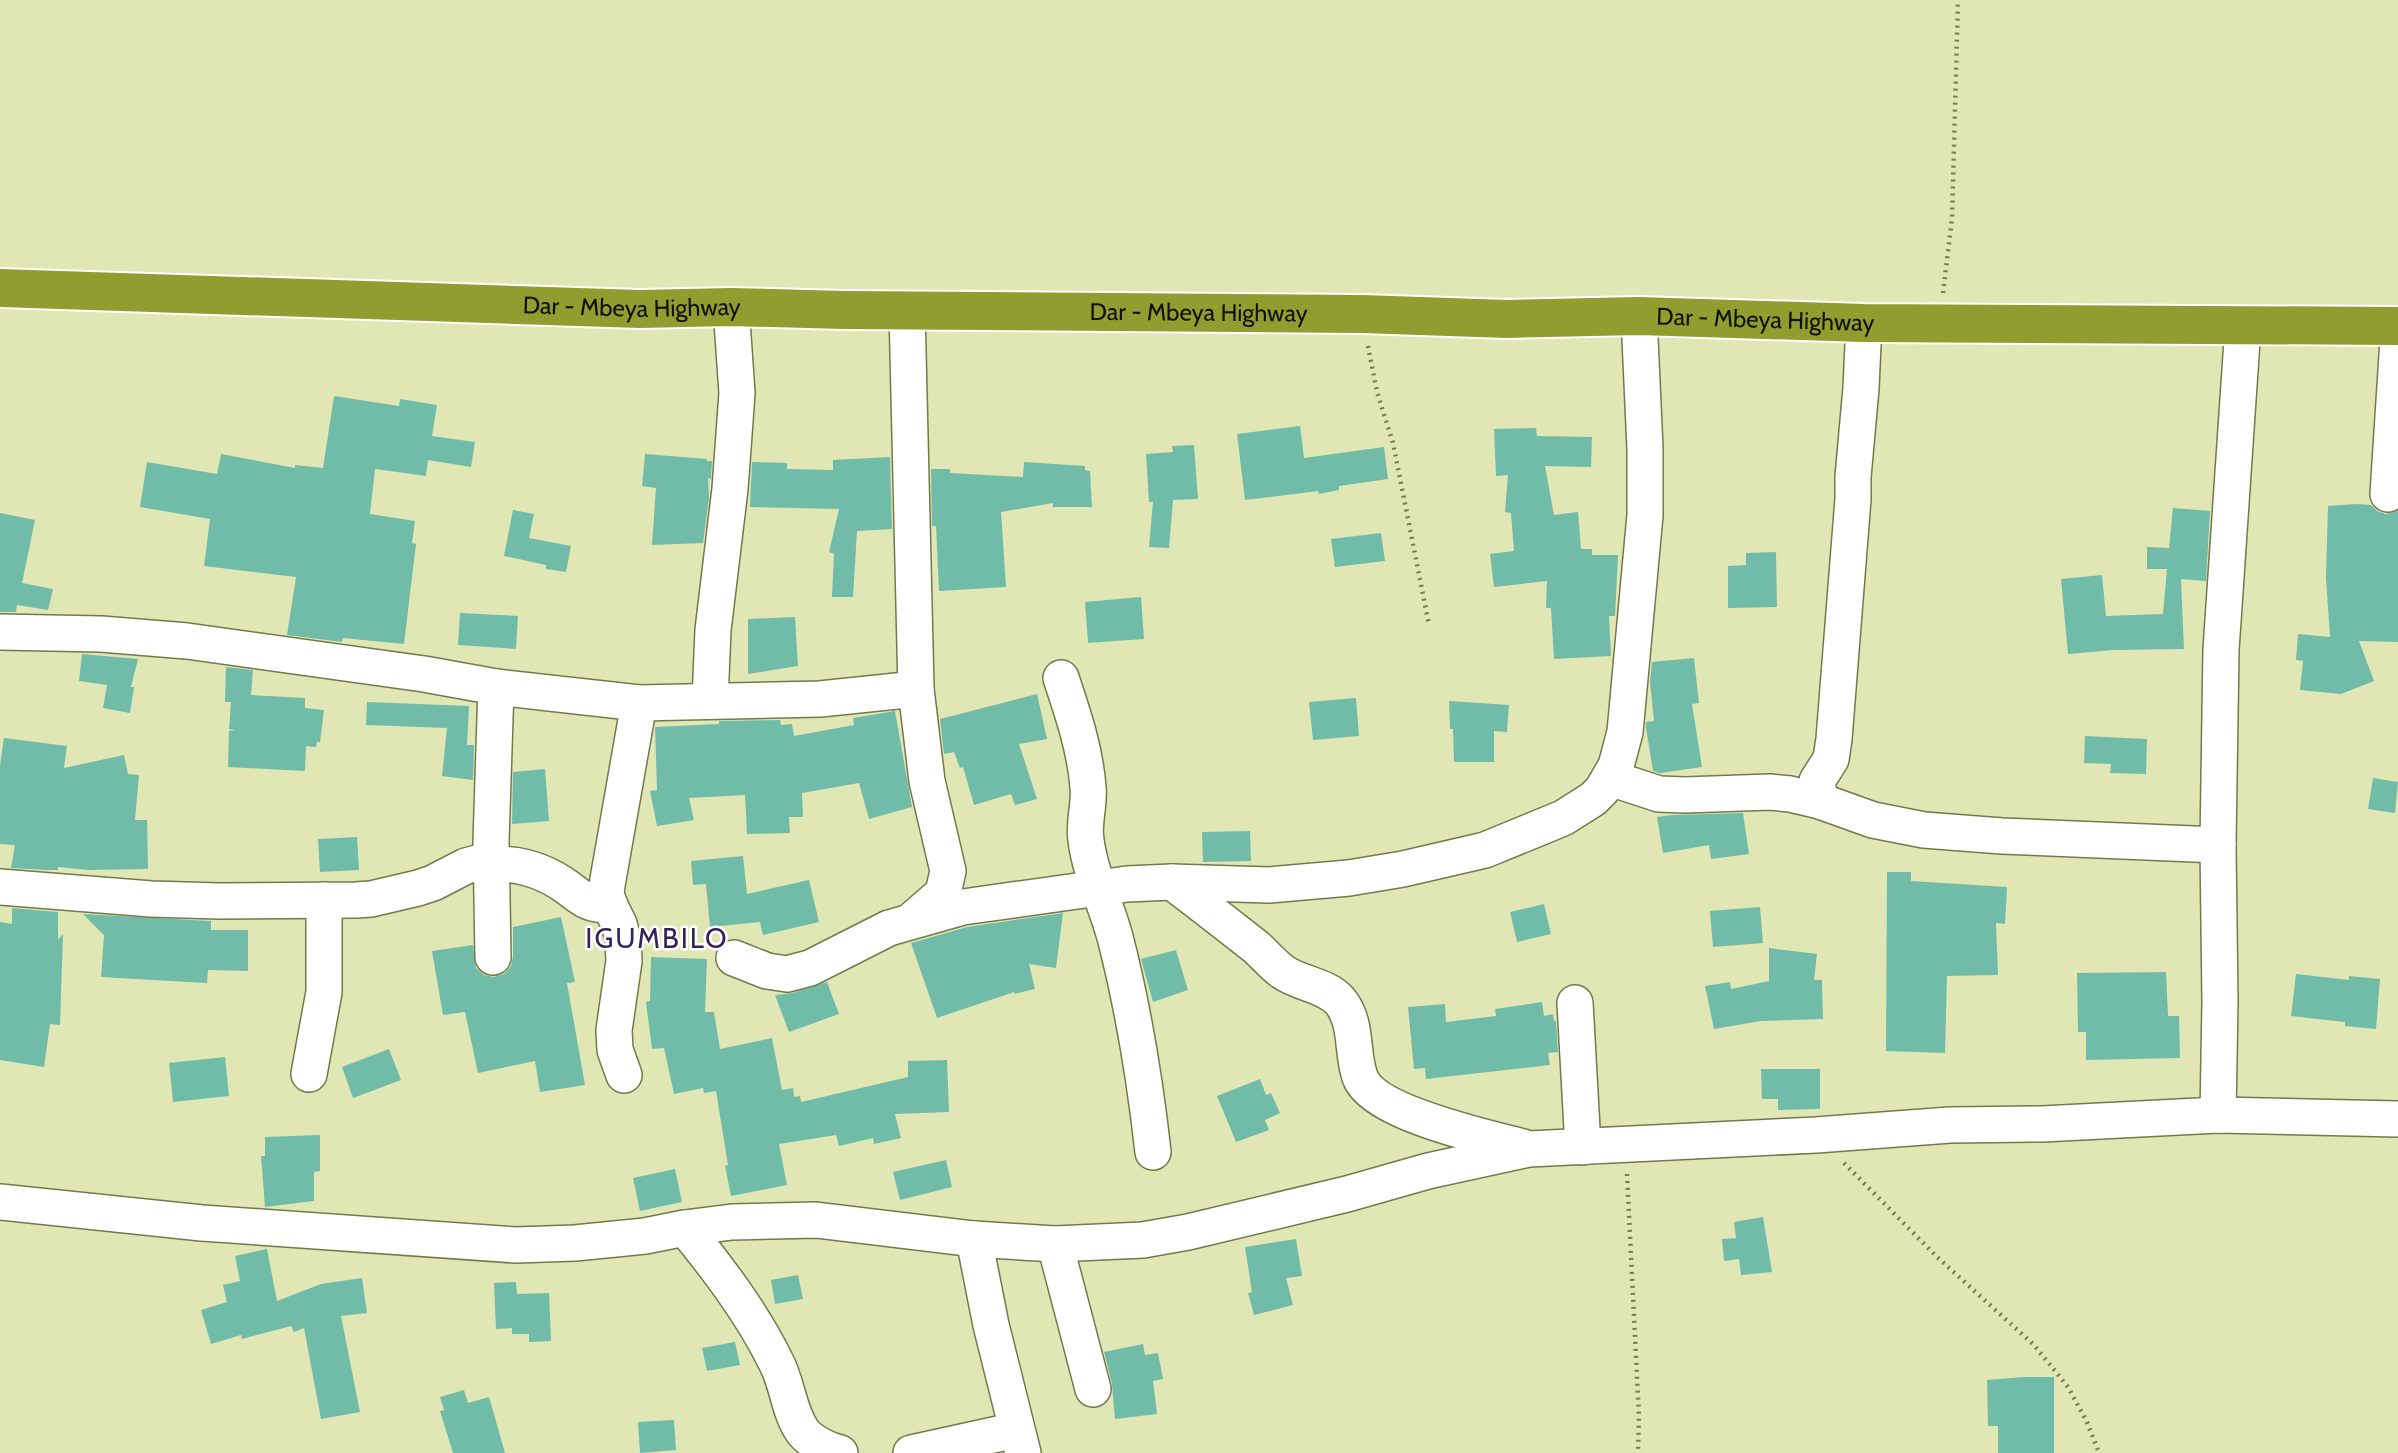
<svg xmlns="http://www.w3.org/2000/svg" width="2398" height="1453" font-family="Cabin,sans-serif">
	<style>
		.building { fill: #71bca8 }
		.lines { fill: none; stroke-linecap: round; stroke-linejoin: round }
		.minor-casing { stroke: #73794a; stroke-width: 38 }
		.highway-casing { stroke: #fff; stroke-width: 42 }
		.path { stroke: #777b5a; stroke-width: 4.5; stroke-dasharray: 2 5; stroke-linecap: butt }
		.minor { stroke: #fff; stroke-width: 35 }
		.highway { stroke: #929d30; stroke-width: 38 }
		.labels { text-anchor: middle; stroke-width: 5; stroke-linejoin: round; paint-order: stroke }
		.street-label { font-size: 24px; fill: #101202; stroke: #fff }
		.quarter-label { font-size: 28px; letter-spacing: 2px; fill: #34225c; stroke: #fff }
	</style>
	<rect width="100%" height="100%" fill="#e0e7b4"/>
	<g class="building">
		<path d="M 334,396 L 399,406 L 400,399 L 437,405 L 432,436 L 475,442 L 471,467 L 428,460 L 426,476 L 375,469 L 370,514 L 415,521 L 412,543 L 416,544 L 404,644 L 343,638 L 342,642 L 287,635 L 296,577 L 204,566 L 210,519 L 140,507 L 147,462 L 217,474 L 221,454 L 295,468 L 295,465 L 323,468 Z"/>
		<path d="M 1300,426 L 1304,458 L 1384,447 L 1388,479 L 1339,486 L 1339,490 L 1319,494 L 1318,491 L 1245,500 L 1237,434 Z"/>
		<path d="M 1536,428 L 1537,436 L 1592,437 L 1591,467 L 1545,466 L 1554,515 L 1578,512 L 1581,549 L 1592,549 L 1592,555 L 1618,555 L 1615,616 L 1609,616 L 1611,656 L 1554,659 L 1551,608 L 1546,608 L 1547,581 L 1494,587 L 1490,554 L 1514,551 L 1511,513 L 1505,512 L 1508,475 L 1496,476 L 1494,429 Z"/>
		<path d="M 1194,445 L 1198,499 L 1173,500 L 1169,548 L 1149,547 L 1153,502 L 1149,502 L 1146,454 L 1173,452 L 1172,446 Z"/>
		<path d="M 645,454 L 707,459 L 707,461 L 712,461 L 711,479 L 708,478 L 709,498 L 703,543 L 652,545 L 656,488 L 642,486 Z"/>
		<path d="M 890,457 L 892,529 L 857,531 L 853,597 L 832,597 L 834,554 L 829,552 L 839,509 L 750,507 L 752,462 L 787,463 L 787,469 L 833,470 L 833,460 Z"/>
		<path d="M 1024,462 L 1085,466 L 1085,470 L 1090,471 L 1092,507 L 1053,507 L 1053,503 L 1001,512 L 1006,587 L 939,591 L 936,526 L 932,526 L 931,469 L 950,469 L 950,473 L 1023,477 Z"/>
		<path d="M 2356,504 L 2371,505 L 2377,511 L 2386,514 L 2398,511 L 2398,642 L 2359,641 L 2374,681 L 2341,694 L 2300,690 L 2303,661 L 2296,660 L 2298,634 L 2330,637 L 2326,578 L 2328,506 Z"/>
		<path d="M 2173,508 L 2210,511 L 2206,581 L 2181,579 L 2184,649 L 2114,650 L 2068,654 L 2061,579 L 2102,575 L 2106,616 L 2163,614 L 2167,569 L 2147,569 L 2147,547 L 2169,548 Z"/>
		<path d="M 513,510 L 534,514 L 529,538 L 571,546 L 566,572 L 546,569 L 546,565 L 504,556 Z"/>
		<path d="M 0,513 L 35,520 L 22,583 L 53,589 L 48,610 L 17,605 L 16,612 L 0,612 Z"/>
		<path d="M 1381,533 L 1385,561 L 1335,567 L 1331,539 Z"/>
		<path d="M 1776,552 L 1777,607 L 1728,608 L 1728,566 L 1746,565 L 1746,553 Z"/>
		<path d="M 1141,597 L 1144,639 L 1088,643 L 1085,602 Z"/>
		<path d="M 460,613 L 518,616 L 516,649 L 458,645 Z"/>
		<path d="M 795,617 L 798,666 L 748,674 L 748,619 Z"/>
		<path d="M 82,654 L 138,659 L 131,687 L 134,687 L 130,713 L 103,708 L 107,685 L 79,681 Z"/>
		<path d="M 1694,658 L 1699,703 L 1692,704 L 1702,767 L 1660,773 L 1653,771 L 1646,728 L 1646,722 L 1654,721 L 1650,682 L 1652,662 Z"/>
		<path d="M 226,667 L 253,670 L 251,695 L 305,698 L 305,708 L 324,710 L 320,742 L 317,742 L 316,747 L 306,746 L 305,771 L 228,767 L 229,731 L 235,730 L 229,729 L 231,702 L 225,702 Z"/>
		<path d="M 1037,694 L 1047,739 L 1019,744 L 1037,799 L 1015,805 L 1011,794 L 974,805 L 963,767 L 960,768 L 954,752 L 944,754 L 940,719 Z"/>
		<path d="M 1356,698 L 1359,736 L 1313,740 L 1309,702 Z"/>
		<path d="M 1449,701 L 1509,705 L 1507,732 L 1494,731 L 1494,762 L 1454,762 L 1453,729 L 1450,729 Z"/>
		<path d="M 367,702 L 469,706 L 467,745 L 474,745 L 473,780 L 442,776 L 447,728 L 366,725 Z"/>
		<path d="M 895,711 L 912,807 L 869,819 L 859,783 L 802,793 L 803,817 L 789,817 L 790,833 L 747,834 L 745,795 L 689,798 L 694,820 L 657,826 L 650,791 L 657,790 L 655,727 L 719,724 L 719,721 L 780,720 L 781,725 L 792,724 L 794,736 L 854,725 L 853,718 Z"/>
		<path d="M 2085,736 L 2147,739 L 2146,774 L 2110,773 L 2111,764 L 2084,763 Z"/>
		<path d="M 4,738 L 67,746 L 64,768 L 124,755 L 128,774 L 139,775 L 135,820 L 147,820 L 148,869 L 89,870 L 58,867 L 58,870 L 46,870 L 11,868 L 15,845 L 0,844 L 0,765 Z"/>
		<path d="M 545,769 L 549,821 L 512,824 L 513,772 Z"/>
		<path d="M 2373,778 L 2398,782 L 2395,813 L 2368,809 Z"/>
		<path d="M 1743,813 L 1749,854 L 1711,859 L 1709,845 L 1663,853 L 1657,817 L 1673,815 Z"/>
		<path d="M 1250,831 L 1251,861 L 1203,862 L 1202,832 Z"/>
		<path d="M 357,837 L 359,870 L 320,872 L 318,839 Z"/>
		<path d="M 743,856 L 747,894 L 809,880 L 819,922 L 763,935 L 760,922 L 710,927 L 706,884 L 693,885 L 691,861 Z"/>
		<path d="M 1887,872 L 1911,872 L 1911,881 L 2007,887 L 2005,924 L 1996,923 L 1998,975 L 1947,976 L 1945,1053 L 1886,1051 Z"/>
		<path d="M 1544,904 L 1551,934 L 1517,942 L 1510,912 Z"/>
		<path d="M 1760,907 L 1763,943 L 1713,947 L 1710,911 Z"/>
		<path d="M 12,908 L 58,912 L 58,940 L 63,934 L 60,1025 L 50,1024 L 44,1067 L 0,1060 L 0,922 L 12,924 Z"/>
		<path d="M 1063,913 L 1056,968 L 1029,964 L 1035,989 L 1014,994 L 1014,992 L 937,1018 L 911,943 L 967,927 Z"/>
		<path d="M 83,914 L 211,921 L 211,930 L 248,930 L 248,971 L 208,970 L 207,983 L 101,977 L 104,935 Z"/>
		<path d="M 561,917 L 575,982 L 567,983 L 585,1085 L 540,1092 L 535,1061 L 478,1073 L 465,1012 L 443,1015 L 432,951 L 473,945 L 476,968 L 484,975 L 494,977 L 504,974 L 511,966 L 513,957 L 513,927 Z"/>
		<path d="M 1769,948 L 1817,954 L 1814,980 L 1822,980 L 1823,1019 L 1761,1021 L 1714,1029 L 1705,986 L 1730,982 L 1731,989 L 1769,981 Z"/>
		<path d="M 1176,950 L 1188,990 L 1153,1002 L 1141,959 Z"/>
		<path d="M 651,957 L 707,959 L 705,1012 L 714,1012 L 720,1049 L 772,1038 L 782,1090 L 793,1088 L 794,1097 L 800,1096 L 801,1102 L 908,1077 L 908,1061 L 947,1060 L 949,1112 L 895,1114 L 901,1138 L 874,1144 L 873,1138 L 839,1146 L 836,1135 L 779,1144 L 787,1185 L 731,1196 L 725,1166 L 728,1165 L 716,1091 L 704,1093 L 703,1088 L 674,1094 L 664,1048 L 652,1049 L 646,1002 L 650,1001 Z"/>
		<path d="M 2166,972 L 2168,1016 L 2179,1016 L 2180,1058 L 2086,1060 L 2086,1032 L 2078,1032 L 2077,973 Z"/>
		<path d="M 2296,974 L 2349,980 L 2349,976 L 2380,979 L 2376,1029 L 2345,1026 L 2345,1022 L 2291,1016 Z"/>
		<path d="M 827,982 L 839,1014 L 789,1032 L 775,995 L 792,993 Z"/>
		<path d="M 1542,1002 L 1544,1016 L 1553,1014 L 1554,1021 L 1556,1021 L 1558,1052 L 1548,1053 L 1550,1065 L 1426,1079 L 1425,1068 L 1414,1069 L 1408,1007 L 1445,1004 L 1446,1022 L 1496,1016 L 1495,1009 Z"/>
		<path d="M 389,1049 L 401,1080 L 353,1098 L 342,1067 Z"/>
		<path d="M 225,1057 L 229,1096 L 173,1102 L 169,1063 Z"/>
		<path d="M 1761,1069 L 1820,1069 L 1820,1109 L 1778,1110 L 1778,1099 L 1762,1099 Z"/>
		<path d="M 1260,1079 L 1266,1095 L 1271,1093 L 1280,1113 L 1265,1120 L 1269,1130 L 1236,1142 L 1217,1096 Z"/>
		<path d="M 320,1135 L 320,1171 L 314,1172 L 314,1201 L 265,1207 L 261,1156 L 265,1156 L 265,1137 Z"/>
		<path d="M 946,1160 L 952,1187 L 900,1200 L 893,1172 Z"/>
		<path d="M 675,1169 L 682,1202 L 640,1211 L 633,1178 Z"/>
		<path d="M 1763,1217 L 1772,1272 L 1741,1275 L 1739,1259 L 1724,1261 L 1722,1239 L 1736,1238 L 1734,1222 Z"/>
		<path d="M 1296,1239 L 1302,1276 L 1286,1278 L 1293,1305 L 1254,1315 L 1248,1293 L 1252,1292 L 1245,1247 Z"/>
		<path d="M 267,1249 L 277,1301 L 321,1284 L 362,1278 L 367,1313 L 341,1316 L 360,1412 L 321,1419 L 304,1328 L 294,1332 L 291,1326 L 242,1339 L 241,1335 L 211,1344 L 201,1310 L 227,1302 L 223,1285 L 240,1281 L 235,1256 Z"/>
		<path d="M 798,1275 L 803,1299 L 775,1304 L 771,1280 Z"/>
		<path d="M 516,1282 L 517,1294 L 549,1293 L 551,1341 L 529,1342 L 529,1334 L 512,1334 L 512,1328 L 496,1329 L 494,1283 Z"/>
		<path d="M 735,1342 L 740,1365 L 707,1371 L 702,1348 Z"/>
		<path d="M 1143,1344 L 1145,1355 L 1158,1353 L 1163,1379 L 1153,1381 L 1157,1414 L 1115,1419 L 1112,1384 L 1104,1352 Z"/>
		<path d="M 2024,1377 L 2054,1377 L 2054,1453 L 1998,1453 L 1998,1426 L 1988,1426 L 1987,1380 Z"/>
		<path d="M 464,1390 L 468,1403 L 489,1397 L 505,1453 L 453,1453 L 440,1411 L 444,1410 L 440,1397 Z"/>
		<path d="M 674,1420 L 676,1450 L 640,1453 L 638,1422 Z"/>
	</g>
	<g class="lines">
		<g class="minor-casing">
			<g id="minor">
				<path d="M 907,310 L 916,689 L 927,781 L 948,871 L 943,893 L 912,920"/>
				<path d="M 2388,494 L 2398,340"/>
				<path d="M 0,632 L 101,634 L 187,641 L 424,674 L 496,687 L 639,703 L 820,699 L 916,689"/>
				<path d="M 1061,678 C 1073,714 1085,749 1088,787 C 1090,804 1083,823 1086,840 C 1090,873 1106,904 1115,937 C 1133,1007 1145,1080 1153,1152"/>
				<path d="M 710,701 L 713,630 L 730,489 L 737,393 L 731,307"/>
				<path d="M 1610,778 L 1659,794 L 1685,795 L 1770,792 L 1790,794 L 1820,801 L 1873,820 L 1924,830 L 2002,836 L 2218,845"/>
				<path d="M 1820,801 L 1817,781 L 1831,759 L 1834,739 L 1853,499 L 1853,477 L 1861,388 L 1864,323"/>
				<path d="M 492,865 C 515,862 541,870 561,883 C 580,895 585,906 610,905"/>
				<path d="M 1172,882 C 1200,903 1228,925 1256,947 C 1265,955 1273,965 1283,972 C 1300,984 1326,985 1340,1001 C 1358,1023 1351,1052 1360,1077 C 1373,1113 1488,1138 1523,1147"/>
				<path d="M 0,887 L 151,899 L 219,901 L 356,900 L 371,899 L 418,888 L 433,883 L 466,866 L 492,859"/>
				<path d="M 493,957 L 491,841 L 496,687"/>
				<path d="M 734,958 L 767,971 L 787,974 L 810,968 L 889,928 L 963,907 L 1127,884 L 1172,882 L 1269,885 L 1349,878 L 1403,869 L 1485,850 L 1563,818 L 1593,799 L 1602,790 L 1616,766 L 1625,732 L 1645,515 L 1645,449 L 1639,316"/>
				<path d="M 1575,1003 L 1583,1147"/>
				<path d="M 309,1074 L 324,992 L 324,900"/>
				<path d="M 624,1075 L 615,1050 L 614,1030 L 624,961 L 623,939 L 619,924 L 608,902 L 606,891 L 639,703"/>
				<path d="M 2218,1115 L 2220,1002 L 2218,845 L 2221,650 L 2243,326"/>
				<path d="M 0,1202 L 202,1223 L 516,1245 L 575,1243 L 645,1236 L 685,1228 L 732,1222 L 816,1220 L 974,1239 L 1055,1244 L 1143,1240 L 1188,1232 L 1347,1194 L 1428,1171 L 1529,1149 L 1816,1135 L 1950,1125 L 2042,1124 L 2218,1115 L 2398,1119"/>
				<path d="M 685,1228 C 719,1270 752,1313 776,1362 C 788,1384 788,1411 803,1432 C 811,1442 828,1450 840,1453"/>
				<path d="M 974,1239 L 991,1325 L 1023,1453"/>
				<path d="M 1055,1244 L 1093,1389"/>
				<path d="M 911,1453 L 1016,1430"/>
			</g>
		</g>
		<g class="highway-casing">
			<g id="highway">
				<path id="s1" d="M 0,288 L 640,309 L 731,307 L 844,310 L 1362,314 L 1507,319 L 1639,316 L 1864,323 L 2398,326"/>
			</g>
		</g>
		<g class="path">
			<path d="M 1943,293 L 1952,219 L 1958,0"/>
			<path d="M 1368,346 L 1377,392 L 1393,443 L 1429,625"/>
			<path d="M 1844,1163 L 1937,1257 L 2033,1344 L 2068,1387 L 2087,1422 L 2099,1453"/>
			<path d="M 1627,1174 L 1639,1417 L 1638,1453"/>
		</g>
		<use href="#minor" class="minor"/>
		<use href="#highway" class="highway"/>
	</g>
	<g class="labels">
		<g class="street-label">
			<text dy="8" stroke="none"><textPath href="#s1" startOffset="632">Dar - Mbeya Highway</textPath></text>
			<text dy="8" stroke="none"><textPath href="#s1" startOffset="1199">Dar - Mbeya Highway</textPath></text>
			<text dy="8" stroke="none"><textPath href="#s1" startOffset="1766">Dar - Mbeya Highway</textPath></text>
		</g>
		<g class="quarter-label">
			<text x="657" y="948">IGUMBILO</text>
		</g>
	</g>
</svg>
